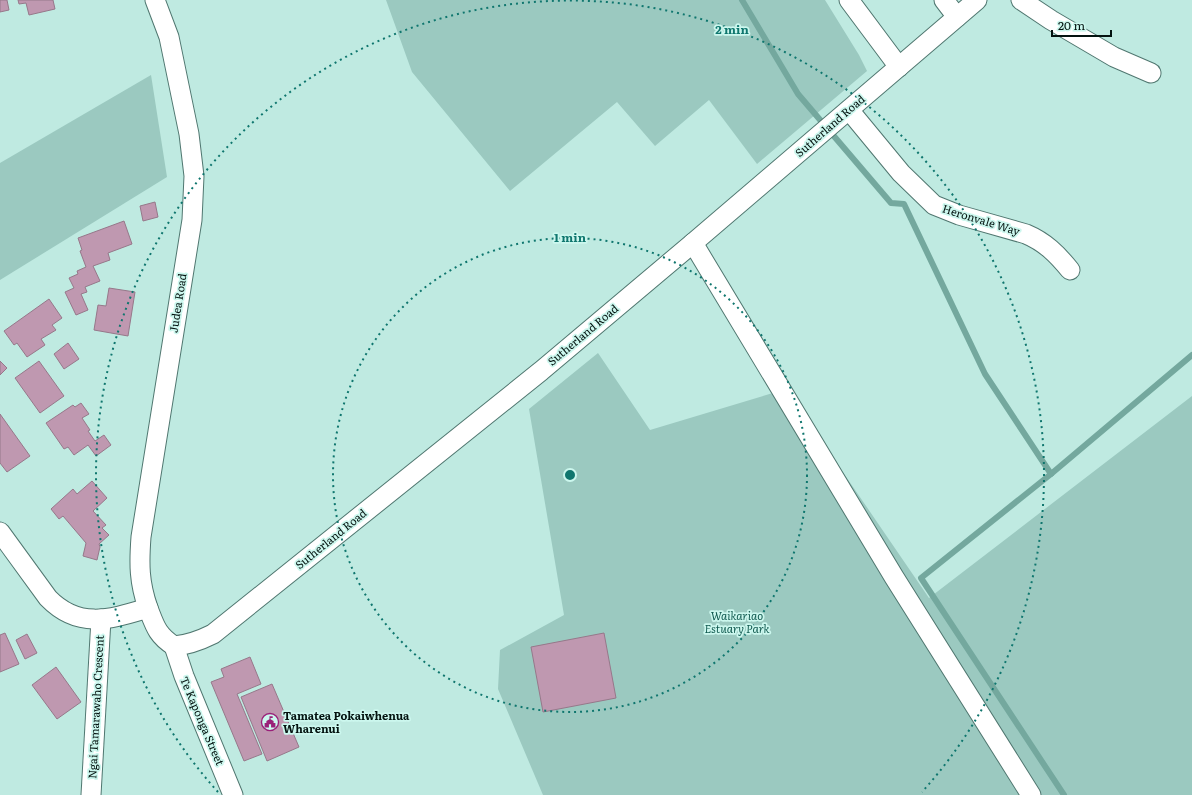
<svg xmlns="http://www.w3.org/2000/svg" width="1192" height="795" font-family="Literata,serif">
	<style>
		.green { fill: #9bc9c0 }
		.lines { fill: none; stroke-linecap: round; stroke-linejoin: round }
		.stream { stroke: #74a89e; stroke-width: 6 }
		.building { fill: #bf98b0; stroke: #96788a }
		.minor-casing { stroke: #507770; stroke-width: 21 }
		.minor { stroke: #fff; stroke-width: 19 }
		.ring { fill: none; stroke: #0f766e; stroke-width: 2; stroke-dasharray: 2 4 }
		.labels { text-anchor: middle; stroke-width: 3.5; stroke-linejoin: round; paint-order: stroke }
		.street-label { font-size: 11px; fill: #041310; stroke: #ccf7ee }
		.park-label { font-size: 11px; font-style: italic; fill: #125a50; stroke: #ccf7ee }
		.poi-label { font-size: 11px; font-weight: bold; fill: #041310; stroke: #ccf7ee; text-anchor: start }
		.centre { fill: #0f766e; stroke: #ccf7ee; stroke-width: 2 }
		.ring-label { font-size: 12px; text-anchor: middle; font-weight: bold; fill: #0f766e; stroke: #ccf7ee; stroke-width: 3.5; stroke-linejoin: round; paint-order: stroke }
	</style>
	<rect width="100%" height="100%" fill="#bfeae1"/>
	<g class="green">
		<path d="M 386,0 L 825,0 L 859,55 L 867,71 L 757,164 L 709,100 L 655,146 L 617,102 L 510,191 L 412,72 Z"/>
		<path d="M 151,75 L 167,177 L 0,280 L 0,163 Z"/>
		<path d="M 598,353 L 650,430 L 786,389 L 929,598 L 1192,396 L 1192,795 L 543,795 L 498,689 L 500,650 L 564,615 L 529,409 Z"/>
	</g>
	<g class="lines">
		<g class="stream">
			<path d="M 742,0 L 798,94 L 891,203 L 904,204 L 985,374 L 1051,474"/>
			<path d="M 1064,795 L 921,578 L 1051,474 L 1192,355"/>
		</g>
	</g>
	<g class="building">
		<path d="M 0,0 L 7,0 L 9,10 L 0,12 Z"/>
		<path d="M 18,0 L 53,0 L 55,9 L 29,15 L 26,3 L 19,4 Z"/>
		<path d="M 155,202 L 158,217 L 143,221 L 140,206 Z"/>
		<path d="M 124,221 L 132,244 L 108,253 L 110,260 L 93,266 L 100,281 L 85,287 L 87,292 L 81,294 L 88,310 L 76,315 L 65,292 L 74,288 L 69,278 L 78,274 L 77,271 L 86,267 L 80,251 L 82,250 L 78,238 Z"/>
		<path d="M 109,288 L 135,292 L 128,336 L 94,330 L 98,305 L 106,306 Z"/>
		<path d="M 49,299 L 62,318 L 52,325 L 56,330 L 41,339 L 45,345 L 27,357 L 17,343 L 14,345 L 4,331 Z"/>
		<path d="M 68,343 L 79,359 L 64,369 L 54,354 Z"/>
		<path d="M 0,361 L 7,368 L 0,375 Z"/>
		<path d="M 39,361 L 64,396 L 40,413 L 15,378 Z"/>
		<path d="M 81,403 L 89,414 L 82,418 L 90,430 L 88,431 L 95,441 L 104,435 L 111,445 L 96,456 L 88,445 L 74,455 L 68,447 L 64,449 L 46,423 L 73,405 L 75,407 Z"/>
		<path d="M 0,414 L 30,456 L 7,472 L 0,463 Z"/>
		<path d="M 92,481 L 107,498 L 93,511 L 106,525 L 102,528 L 109,535 L 99,544 L 100,547 L 97,560 L 83,556 L 86,543 L 63,516 L 59,519 L 51,509 L 73,489 L 77,494 Z"/>
		<path d="M 5,633 L 19,664 L 0,672 L 0,635 Z"/>
		<path d="M 604,633 L 616,698 L 543,712 L 531,647 Z"/>
		<path d="M 27,634 L 37,653 L 25,659 L 16,640 Z"/>
		<path d="M 250,657 L 261,684 L 237,694 L 262,754 L 244,761 L 211,682 L 224,677 L 221,669 Z"/>
		<path d="M 56,667 L 81,702 L 57,719 L 32,685 Z"/>
		<path d="M 272,684 L 299,747 L 267,761 L 241,697 Z"/>
	</g>
	<g class="lines">
		<g class="minor-casing">
			<g id="minor">
				<path d="M 849,0 L 899,67"/>
				<path d="M 944,0 L 957,17"/>
				<path d="M 1021,0 L 1051,20 L 1114,57 L 1151,73"/>
				<path d="M 849,110 L 901,173 L 934,205 L 959,215 L 1026,234 C 1045,242 1057,254 1070,270"/>
				<path d="M 693,243 L 894,577 L 1031,795"/>
				<path d="M 0,532 L 48,598 C 79,630 111,619 148,608 C 155,626 157,635 174,646"/>
				<path d="M 148,608 C 139,582 139,564 141,537 L 192,220 L 194,176 L 189,134 L 169,37 L 155,0"/>
				<path d="M 174,646 C 188,645 201,640 213,634 L 541,371 L 693,243 L 977,0"/>
				<path d="M 174,646 L 184,676 L 233,795"/>
				<path d="M 91,795 L 101,619"/>
			</g>
		</g>
		<use href="#minor" class="minor"/>
	</g>
	<g class="ring">
		<circle cx="570" cy="475" r="237"/>
		<path d="M218 792A474 474 0 1 1 922 792"/>
	</g>
	<defs>
		<g id="civic-ring" transform="scale(0.9)"><circle r="9.5" fill="#ccf7ee" stroke="#9a2079" stroke-width="1.5"/><path d="M-.6-6.5H3V-4.5H.6V-3L4-1V1h2V6H-6V1h2V-1L-.6-3ZM-1.2 2.5V6h2.4V2.5Z" fill="#9a2079"/></g>
	</defs>
	<g fill-rule="evenodd">
		<use href="#civic-ring" x="270" y="722"/>
	</g>
	<g class="labels">
		<g class="street-label">
			<text transform="translate(830 126) rotate(-41)" y="4">Sutherland Road</text>
			<text transform="translate(981 220) rotate(17)" y="4">Heronvale Way</text>
			<text transform="translate(178 303) rotate(-81)" y="4">Judea Road</text>
			<text transform="translate(583 335) rotate(-40)" y="4">Sutherland Road</text>
			<text transform="translate(331 539) rotate(-39)" y="4">Sutherland Road</text>
			<text transform="translate(96 707) rotate(-87)" y="4">Ngai Tamarawaho Crescent</text>
			<text transform="translate(202 721) rotate(67)" y="4">Te Kaponga Street</text>
		</g>
		<g class="park-label">
			<text x="737" y="620">Waikariao<tspan x="737" dy="13">Estuary Park</tspan></text>
		</g>
		<g class="poi-label">
			<text x="283" y="720">Tamatea Pokaiwhenua<tspan x="283" dy="13">Wharenui</tspan></text>
		</g>
	</g>
	<circle cx="570" cy="475" r="6" class="centre"/>
	<g class="ring-label">
		<text x="732" y="34">2 min</text>
		<text x="570" y="242">1 min</text>
	</g>
	<path d="M1052 30v6h59v-6" fill="none" stroke="#041310" stroke-width="2"/>
	<text x="1058" y="30" font-size="12" fill="#041310" stroke="#ccf7ee" stroke-width="3" paint-order="stroke">20 m</text>
</svg>
